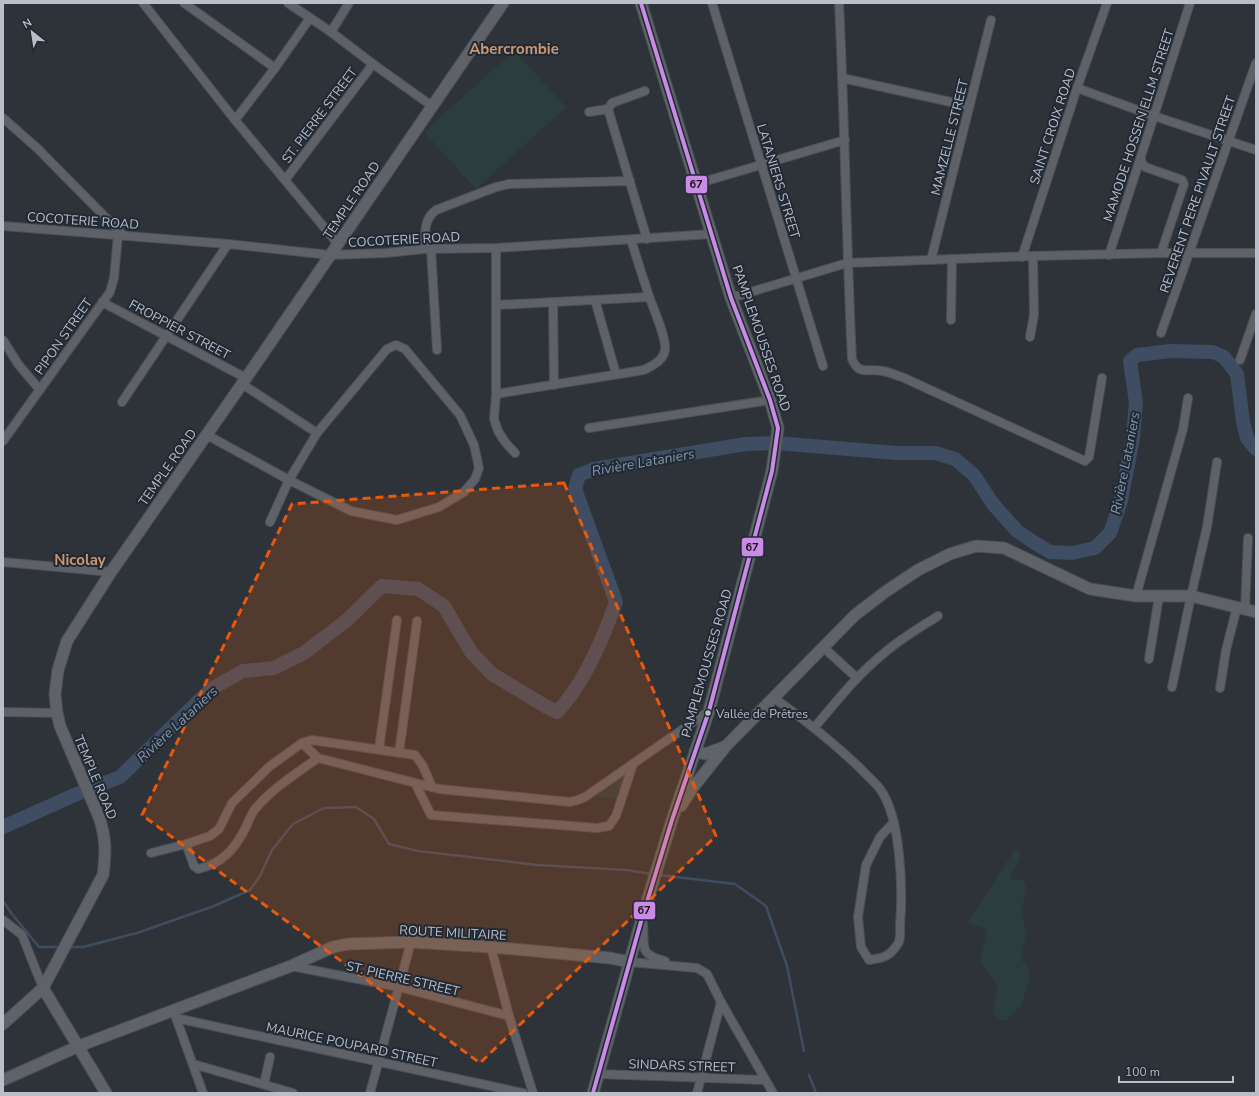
<svg xmlns="http://www.w3.org/2000/svg" width="1259" height="1096" font-family="'Nunito Sans',sans-serif">
	<style>
		.green { fill: #2b3d3f }
		.lines { fill: none; stroke-linecap: round; stroke-linejoin: round }
		.stream { stroke: #3e4d62; stroke-width: 2.5 }
		.river { stroke: #3e4d62; stroke-width: 14 }
		.minor-casing { stroke: #4c4f54; stroke-width: 10 }
		.major-casing { stroke: #4b4f56; stroke-width: 13 }
		.minor { stroke: #5e6168; stroke-width: 8 }
		.major { stroke: #5f6369; stroke-width: 11 }
		.bus-1-casing { stroke: #212934; stroke-width: 7 }
		.bus-1 { stroke: #ca8be6; stroke-width: 4 }
		.marked { fill: #e8590c; fill-opacity: 0.2; stroke: #e8590c; stroke-width: 3; stroke-dasharray: 8 5; stroke-linejoin: round }
		.bus-dot { fill: #b9bfc9; stroke: #212934; stroke-width: 1.5 }
		.labels { text-anchor: middle; stroke-width: 4; stroke-linejoin: round; paint-order: stroke }
		.bus-label { font-size: 12px; fill: #b9bfc9; stroke: #212934; text-anchor: start }
		.street-label { font-size: 13px; fill: #b9bfc9; stroke: #212934 }
		.water-label { font-size: 14px; font-style: italic; fill: #8496ad; stroke: #212934 }
		.quarter-label { font-size: 15px; font-weight: bold; fill: #cb9872; stroke: #212934 }
		.line-badge { stroke: #212934; stroke-width: 1.5 }
		.pale-badge-label { font-size: 11px; text-anchor: middle; font-weight: bold; fill: #111 }
	</style>
	<rect width="100%" height="100%" fill="#2e3339"/>
	<g class="green">
		<path d="M 514,51 L 566,107 L 476,189 L 424,132 Z"/>
		<path d="M 623,775 L 627,775 L 620,800 L 595,796 Z"/>
		<path d="M 1015,849 L 1021,853 L 1017,864 L 1011,874 L 1012,879 L 1023,880 C 1030,891 1023,897 1022,908 C 1021,916 1026,925 1026,933 C 1026,943 1020,952 1022,961 L 1027,965 L 1030,976 L 1022,1005 L 1006,1020 L 1000,1020 L 992,1013 L 997,990 L 996,984 L 980,960 L 987,931 C 982,925 975,927 968,922 Z"/>
	</g>
	<g class="lines">
		<g class="stream">
			<path d="M 659,875 L 735,884 L 766,906 L 787,966 L 804,1051"/>
			<path d="M 3,901 L 12,914 L 39,947 L 57,947"/>
			<path d="M 72,947 L 83,947 L 137,933 L 214,906 L 250,890 L 260,876 L 272,850 L 293,824 L 324,808 L 356,807 L 374,819 L 389,844 L 418,851 L 537,865 L 626,870 L 652,874"/>
			<path d="M 809,1075 L 816,1093"/>
		</g>
		<path class="river" d="M 3,827 L 79,793 L 120,777 L 211,689 L 243,671 L 274,668 L 304,653 L 347,620 L 382,586 L 418,589 L 444,606 L 471,652 L 492,674 L 545,706 L 557,712 C 584,684 603,639 616,602 L 575,489 L 579,475 L 594,469 L 746,444 L 776,443 L 896,453 L 935,453 L 955,459 L 974,475 L 993,504 L 1017,531 L 1035,543 L 1050,552 L 1072,553 L 1095,548 L 1110,533 L 1121,501 L 1133,438 L 1136,403 L 1130,361 L 1137,355 L 1170,351 L 1213,352 L 1224,357 L 1237,374 L 1243,422 L 1247,438 L 1256,449"/>
		<g class="minor-casing">
			<g id="minor">
				<path d="M 143,3 L 235,120 L 338,244"/>
				<path d="M 184,3 L 275,68"/>
				<path d="M 288,3 L 331,32 L 373,64 L 432,106"/>
				<path d="M 712,3 L 823,366"/>
				<path d="M 839,3 C 845,122 846,240 852,359 C 859,376 868,368 883,371 C 889,372 895,375 902,377 L 1085,461 L 1089,457 L 1102,378"/>
				<path d="M 331,32 L 349,3"/>
				<path d="M 842,78 L 969,106"/>
				<path d="M 1077,88 L 1154,116 L 1256,150"/>
				<path d="M 645,91 L 612,103 L 608,109 L 647,239"/>
				<path d="M 589,112 L 608,109"/>
				<path d="M 3,118 L 37,148 L 123,235"/>
				<path d="M 235,120 L 275,68 L 310,18"/>
				<path d="M 1141,156 L 1141,161 L 1145,167 L 1182,180 L 1184,184 L 1161,253"/>
				<path d="M 285,180 L 373,64"/>
				<path d="M 696,184 L 845,140"/>
				<path d="M 3,226 L 228,244 L 330,255 L 385,253 L 425,249 L 496,248 L 711,234"/>
				<path d="M 496,248 L 496,394 L 494,419 L 498,431 L 505,442 L 515,453"/>
				<path d="M 425,249 C 425,234 423,220 436,210 L 496,187 L 509,184 L 630,181"/>
				<path d="M 431,249 L 437,350"/>
				<path d="M 1109,255 L 1154,116 L 1190,3"/>
				<path d="M 1022,257 L 1077,88 L 1107,3"/>
				<path d="M 931,260 L 991,20"/>
				<path d="M 731,298 L 847,263 L 1033,256 L 1161,253 L 1256,253"/>
				<path d="M 595,300 L 616,374"/>
				<path d="M 102,302 L 246,378"/>
				<path d="M 553,302 L 554,385"/>
				<path d="M 497,305 L 649,297"/>
				<path d="M 951,320 L 952,259"/>
				<path d="M 1161,333 L 1256,63"/>
				<path d="M 1030,337 L 1034,315 L 1033,256"/>
				<path d="M 3,340 L 18,364 L 40,390"/>
				<path d="M 1240,360 L 1256,314"/>
				<path d="M 242,384 L 317,433"/>
				<path d="M 496,394 L 644,370 C 653,365 663,361 665,350 C 667,339 653,308 649,296 C 643,278 637,259 631,240"/>
				<path d="M 122,402 L 228,244"/>
				<path d="M 589,428 L 770,400"/>
				<path d="M 207,435 L 289,480 L 351,511 L 397,520 L 439,507 L 464,492 L 475,479 L 479,468 L 474,445 L 460,415 L 405,349 L 396,345 L 387,349 L 317,433 L 289,480 L 270,522"/>
				<path d="M 3,441 L 110,292 L 114,278 L 118,235"/>
				<path d="M 3,562 L 111,572"/>
				<path d="M 1136,596 L 1183,429 L 1188,398"/>
				<path d="M 1245,609 L 1248,538"/>
				<path d="M 823,647 L 857,678"/>
				<path d="M 1149,659 L 1159,596"/>
				<path d="M 1172,687 L 1191,596 L 1207,527 L 1217,462"/>
				<path d="M 1220,688 L 1226,650 L 1237,607"/>
				<path d="M 774,698 C 805,720 834,743 861,769 C 867,776 875,782 880,789 C 901,817 903,890 900,925 C 900,931 901,941 897,945 C 889,957 883,958 869,960 L 861,947 L 858,917 L 866,865 L 880,837 L 894,822"/>
				<path d="M 3,712 L 57,713"/>
				<path d="M 814,728 C 836,702 857,675 883,654 C 900,639 919,628 938,616"/>
				<path d="M 302,743 L 318,758 L 439,789 L 570,802 L 578,800 L 585,797 L 709,711"/>
				<path d="M 379,749 L 397,620"/>
				<path d="M 399,753 L 417,621"/>
				<path d="M 415,783 L 431,815 L 597,828 L 609,826 L 616,816 L 633,764"/>
				<path d="M 186,844 L 194,866 L 198,869 C 222,864 235,849 246,827 C 249,821 251,813 256,808 C 273,788 297,773 318,758"/>
				<path d="M 151,853 L 186,844 L 210,836 L 219,829 L 232,803 L 270,766 L 302,743 L 312,740 L 415,755 L 423,766 L 432,787"/>
				<path d="M 3,920 L 22,935 L 43,988"/>
				<path d="M 643,924 C 645,948 638,954 665,961"/>
				<path d="M 491,947 L 509,1016 L 533,1093"/>
				<path d="M 630,962 L 697,968 L 707,974 L 721,1002 L 773,1093"/>
				<path d="M 291,966 L 399,987 L 509,1016"/>
				<path d="M 175,1015 L 203,1093"/>
				<path d="M 176,1018 L 523,1093"/>
				<path d="M 193,1064 L 293,1093"/>
				<path d="M 598,1074 L 765,1080"/>
				<path d="M 264,1084 L 270,1057"/>
				<path d="M 370,1093 L 411,942"/>
				<path d="M 697,1093 L 721,1002"/>
			</g>
		</g>
		<g class="major-casing">
			<g id="major">
				<path d="M 695,751 L 705,754 L 724,747"/>
				<path d="M 681,806 L 691,790 L 726,746 L 855,615 L 885,592 L 918,570 L 950,554 L 976,546 L 1004,548 L 1090,589 L 1136,596 L 1191,596 L 1256,612"/>
				<path d="M 43,988 L 106,1093"/>
				<path d="M 3,1024 L 43,988 L 103,875 C 106,853 106,838 99,817 L 60,726 L 57,713 L 55,694 L 58,670 L 67,641 L 111,572 L 242,384 L 503,3"/>
				<path d="M 3,1080 L 79,1046 L 291,966 L 333,947 L 348,944 L 411,942 L 491,947 L 610,958 L 630,962"/>
				<path d="M 593,1093 L 642,918 L 672,820 L 709,711 L 772,471 L 778,428 L 770,400 L 731,298 L 641,3"/>
			</g>
		</g>
		<use href="#minor" class="minor"/>
		<use href="#major" class="major"/>
		<g class="bus-1-casing">
			<path id="bus-1" d="M 593,1093 L 642,918 L 672,820 L 709,711 L 772,471 L 778,428 L 770,400 L 731,298 L 641,3"/>
		</g>
		<use href="#bus-1" class="bus-1"/>
	</g>
	<path class="marked" d="M 564,483 L 716,836 L 480,1063 L 142,815 L 292,504 Z"/>
	<circle class="bus-dot" cx="708" cy="713" r="3.5"/>
	<g class="labels">
		<g class="bus-label">
			<text x="716" y="718">Vallée de Prêtres</text>
		</g>
		<g class="street-label">
			<text transform="translate(319 115) rotate(-53)" y="5">ST. PIERRE STREET</text>
			<text transform="translate(1138 125) rotate(-72)" y="5">MAMODE HOSSEN ELLM STREET</text>
			<text transform="translate(1052 126) rotate(-72)" y="5">SAINT CROIX ROAD</text>
			<text transform="translate(949 137) rotate(-76)" y="5">MAMZELLE STREET</text>
			<text transform="translate(779 181) rotate(73)" y="5">LATANIERS STREET</text>
			<text transform="translate(1197 194) rotate(-71)" y="5">REVERENT PERE PIVAULT STREET</text>
			<text transform="translate(351 200) rotate(-56)" y="5">TEMPLE ROAD</text>
			<text transform="translate(83 220) rotate(4)" y="5">COCOTERIE ROAD</text>
			<text transform="translate(404 239) rotate(-3)" y="5">COCOTERIE ROAD</text>
			<text transform="translate(180 329) rotate(28)" y="5">FROPPIER STREET</text>
			<text transform="translate(63 336) rotate(-55)" y="5">PIPON STREET</text>
			<text transform="translate(762 338) rotate(71)" y="5">PAMPLEMOUSSES ROAD</text>
			<text transform="translate(167 467) rotate(-55)" y="5">TEMPLE ROAD</text>
			<text transform="translate(706 663) rotate(-74)" y="5">PAMPLEMOUSSES ROAD</text>
			<text transform="translate(96 777) rotate(67)" y="5">TEMPLE ROAD</text>
			<text transform="translate(453 932) rotate(3)" y="5">ROUTE MILITAIRE</text>
			<text transform="translate(403 978) rotate(13)" y="5">ST. PIERRE STREET</text>
			<text transform="translate(352 1044) rotate(12)" y="5">MAURICE POUPARD STREET</text>
			<text transform="translate(682 1065) rotate(2)" y="5">SINDARS STREET</text>
		</g>
		<g class="water-label">
			<text transform="translate(643 462) rotate(-10)" y="5">Rivière Lataniers</text>
			<text transform="translate(1125 463) rotate(-79)" y="5">Rivière Lataniers</text>
			<text transform="translate(177 724) rotate(-43)" y="5">Rivière Lataniers</text>
		</g>
		<g class="quarter-label">
			<text x="514" y="54">Abercrombie</text>
			<text x="80" y="565">Nicolay</text>
		</g>
	</g>
	<g class="line-badge">
		<rect x="685" y="175" width="23" height="19" rx="4" fill="#ca8be6"/>
		<rect x="741" y="537" width="23" height="20" rx="4" fill="#ca8be6"/>
		<rect x="633" y="901" width="23" height="19" rx="4" fill="#ca8be6"/>
	</g>
	<g class="pale-badge-label">
		<text x="696" y="188">67</text>
		<text x="752" y="551">67</text>
		<text x="644" y="914">67</text>
	</g>
	<rect width="1259" height="1096" fill="none" stroke="#b9bfc9" stroke-width="8"/>
	<g transform="translate(32 32) rotate(330)" stroke="#212934" stroke-width="3" paint-order="stroke">
	<path d="M0-3L7 15L0 10L-7 15Z" fill="#b9bfc9"/>
	<text y="-6" font-size="11" font-weight="bold" text-anchor="middle" fill="#b9bfc9">N</text>
	</g>
	<path d="M1119 1076v6h114v-6" fill="none" stroke="#b9bfc9" stroke-width="2"/>
	<text x="1125" y="1076" font-size="12" fill="#b9bfc9" stroke="#212934" stroke-width="3" paint-order="stroke">100 m</text>
</svg>
